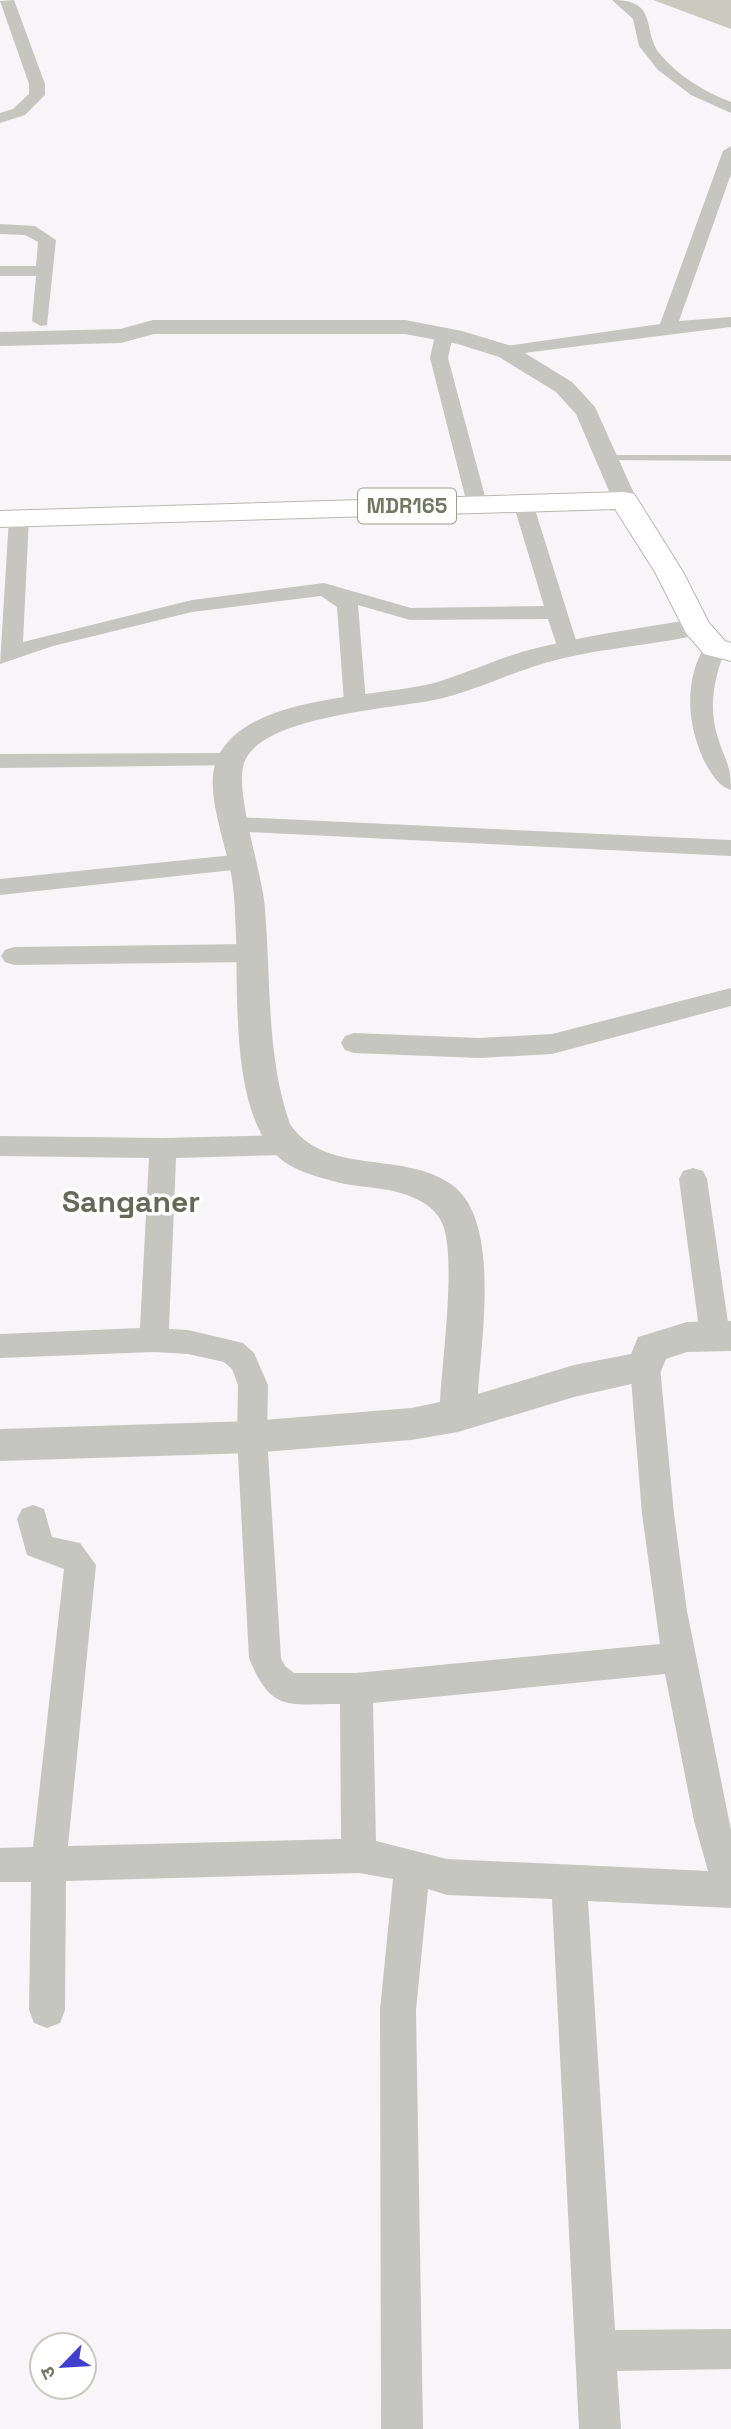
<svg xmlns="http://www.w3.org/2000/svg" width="731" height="2429" font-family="'Space Grotesk','Noto Sans Devanagari',sans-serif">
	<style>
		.water { fill: #cacbbe }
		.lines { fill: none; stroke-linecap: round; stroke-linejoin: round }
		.primary-casing { stroke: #b7b9b1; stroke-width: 2 }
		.service { fill: #c4c6bf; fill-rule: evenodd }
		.minor { fill: #c4c6bf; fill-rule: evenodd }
		.tertiary { fill: #c4c6bf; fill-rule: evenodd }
		.primary { fill: #fff; fill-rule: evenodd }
		.labels { text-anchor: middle; stroke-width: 7; stroke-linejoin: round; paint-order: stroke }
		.shield { fill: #fff; stroke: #9ca090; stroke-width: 2 }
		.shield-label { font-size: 21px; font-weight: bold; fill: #727861 }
		.district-label { font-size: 30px; font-weight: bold; fill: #656957; stroke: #fff }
	</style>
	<rect width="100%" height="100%" fill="#f7f5f8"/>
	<path class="water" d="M 653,0 L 731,0 L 731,29 Z"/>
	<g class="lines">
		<g class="primary-casing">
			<path id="primary" d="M 624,492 L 634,494 L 638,500 L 683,572 L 709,623 L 725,641 L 731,643 L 731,661 L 704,654 L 686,633 L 655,572 L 615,509 L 0,527 L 0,511 Z"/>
		</g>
		<path class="service" d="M 603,455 L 731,455 L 731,461 L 606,460 L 601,457 Z"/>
		<g class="minor">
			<path d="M 14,0 L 45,84 L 45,95 L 25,115 L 0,123 L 0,113 L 13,109 L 29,94 L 29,84 L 0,1 Z"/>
			<path d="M 612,0 C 660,0 641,30 660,54 C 678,76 705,92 731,102 L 731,113 L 691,95 L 658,70 L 639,46 L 633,19 Z"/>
			<path d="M 731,146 L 731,174 L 679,321 L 731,317 L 731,327 L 500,356 L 498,352 L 500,348 L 507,346 L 660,324 L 723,151 Z"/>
			<path d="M 0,224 L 35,226 L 56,240 L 47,325 L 41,326 L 32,321 L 36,276 L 0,276 L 0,266 L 36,266 L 38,242 L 25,235 L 0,234 Z"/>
			<path d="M 444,330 L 453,335 L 448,358 L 487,504 L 477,510 L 467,504 L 430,358 L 435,335 Z"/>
			<path d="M 523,497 L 533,503 L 579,650 L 576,655 L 560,655 L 548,619 L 410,620 L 358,605 L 366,702 L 363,707 L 347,707 L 344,702 L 337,607 L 321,596 L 192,612 L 53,646 L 0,664 L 9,518 L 12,514 L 26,514 L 29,518 L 23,642 L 192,600 L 324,583 L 411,608 L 544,606 L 513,503 Z"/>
			<path d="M 715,641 L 726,648 C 714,677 708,708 718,738 C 725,761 731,764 731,790 C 720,787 714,777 708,768 C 687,731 682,680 707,643 Z"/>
			<path d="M 230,753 L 238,755 L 241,760 L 238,765 L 0,768 L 0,754 Z"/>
			<path d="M 236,817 L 731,840 L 731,856 L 228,831 L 224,825 L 228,819 Z"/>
			<path d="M 243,854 L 252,856 L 255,862 L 252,868 L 0,895 L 0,879 Z"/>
			<path d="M 252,944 L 261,947 L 265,953 L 261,959 L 252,962 L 14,965 L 5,962 L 1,956 L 5,950 L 14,947 Z"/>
			<path d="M 731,988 L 731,1006 L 552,1054 L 479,1058 L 354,1053 L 345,1050 L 341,1043 L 345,1036 L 354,1033 L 479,1038 L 552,1034 Z"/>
			<path d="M 286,1135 L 296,1138 L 300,1145 L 296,1152 L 286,1155 L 176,1158 L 169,1329 L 188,1330 L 243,1343 L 254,1353 L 268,1385 L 267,1437 L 281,1658 L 285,1666 L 294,1673 L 356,1673 L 660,1644 L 642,1514 L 630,1367 L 635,1358 L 645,1355 L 655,1358 L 660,1367 L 674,1514 L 687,1611 L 731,1830 L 731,1908 L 588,1901 L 615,2330 L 731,2329 L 731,2369 L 617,2371 L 621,2429 L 579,2429 L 552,1899 L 447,1895 L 428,1889 L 416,2010 L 423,2429 L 381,2429 L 380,2010 L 393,1879 L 359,1873 L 66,1881 L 65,2010 L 60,2023 L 47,2028 L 34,2023 L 29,2010 L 31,1882 L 0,1882 L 0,1848 L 33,1847 L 64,1569 L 27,1555 L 17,1519 L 22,1509 L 33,1505 L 44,1509 L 52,1537 L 80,1543 L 96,1565 L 68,1846 L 341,1839 L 340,1704 C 287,1704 271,1712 249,1658 L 237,1437 L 238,1385 L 232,1369 L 224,1362 L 188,1354 L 154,1352 L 0,1358 L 0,1334 L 140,1328 L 149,1158 L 0,1156 L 0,1136 L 163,1138 ZM 665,1674 L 694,1821 L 708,1871 L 447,1859 L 376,1841 L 373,1703 Z"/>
			<path d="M 693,1168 L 703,1171 L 707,1179 L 730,1336 L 725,1345 L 715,1348 L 705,1345 L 700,1336 L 679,1179 L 683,1171 Z"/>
		</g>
		<g class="tertiary">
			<path d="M 153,320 L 405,320 L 462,331 L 515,347 L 572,382 L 595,407 L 637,500 L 633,505 L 615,505 L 576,414 L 556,392 L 499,357 L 458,344 L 405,334 L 154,334 L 121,343 L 0,346 L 0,332 L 120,329 Z"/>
			<path d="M 696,619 L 706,621 L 709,627 L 706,633 C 658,645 608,647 560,659 C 518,669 480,689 439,699 C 395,709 261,715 244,763 C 234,792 263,874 265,909 C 271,980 266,1056 290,1124 C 306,1148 332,1156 359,1160 C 390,1165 430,1166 456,1188 C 500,1227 481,1340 478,1394 L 574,1365 L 631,1354 L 638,1337 L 687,1322 L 731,1321 L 731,1351 L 687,1352 L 666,1359 L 658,1378 L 574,1397 L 458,1432 L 411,1440 L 252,1453 L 0,1461 L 0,1429 L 252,1421 L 411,1408 L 440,1402 C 442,1362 457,1255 442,1223 C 437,1211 426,1203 414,1198 C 390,1186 359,1189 333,1181 C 311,1175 285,1168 271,1149 C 232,1100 238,997 236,936 C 235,917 235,898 232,879 C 227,846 203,789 217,759 C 245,694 376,698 434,683 C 465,674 495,660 525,651 C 581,636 639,628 696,619 Z"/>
		</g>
		<use href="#primary" class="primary"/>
	</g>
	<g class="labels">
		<rect class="shield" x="358" y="488.5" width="98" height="35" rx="5"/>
		<g class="shield-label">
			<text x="407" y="513">MDR165</text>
		</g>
		<g class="district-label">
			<text x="131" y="1212">Sanganer</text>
		</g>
	</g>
	<g transform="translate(63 2366) rotate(245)"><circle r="33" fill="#ffffff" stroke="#c7c9c0" stroke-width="2"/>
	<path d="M0-5L12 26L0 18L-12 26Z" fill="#3f3ecf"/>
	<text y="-10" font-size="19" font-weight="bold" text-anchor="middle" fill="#727861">उ</text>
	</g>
</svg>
